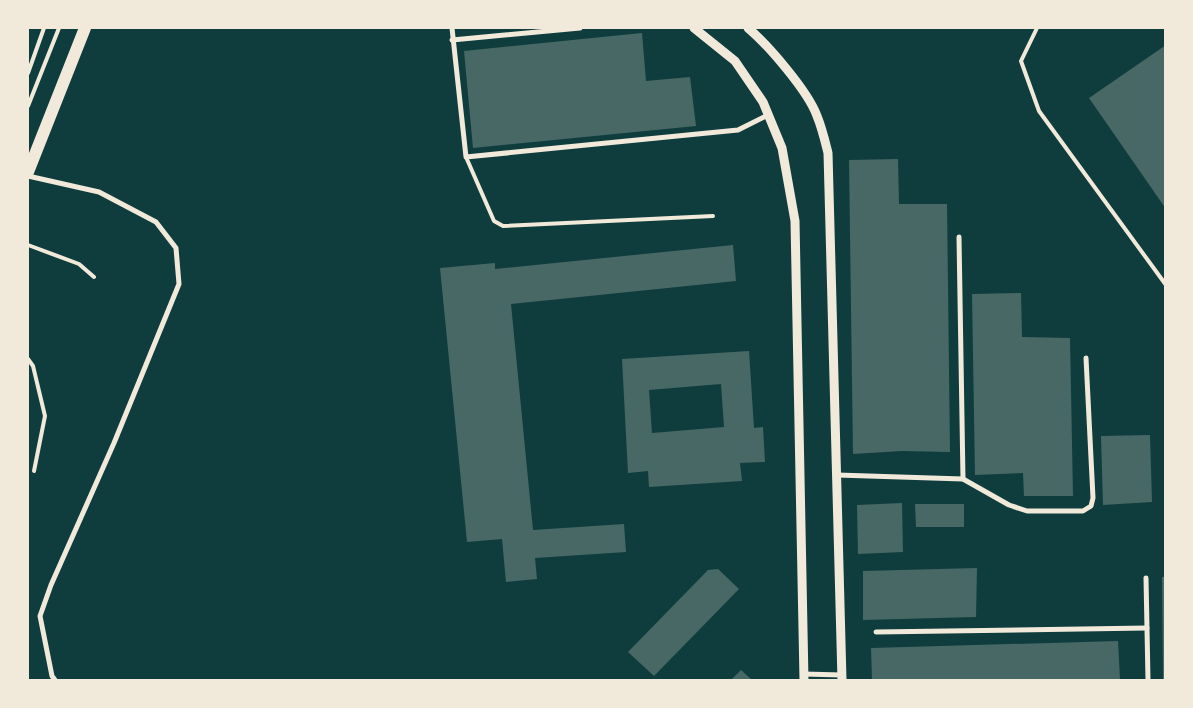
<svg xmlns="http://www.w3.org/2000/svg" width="1193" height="708" font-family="'Asap Condensed',sans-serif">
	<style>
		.building { fill: #486865; fill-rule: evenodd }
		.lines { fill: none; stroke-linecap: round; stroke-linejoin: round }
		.service { stroke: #f1e9da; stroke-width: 4 }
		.minor { stroke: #f1e9da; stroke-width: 5 }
		.tertiary { stroke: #f1e9da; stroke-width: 9 }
		.primary { stroke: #f1e9da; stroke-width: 12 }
	</style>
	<rect width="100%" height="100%" fill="#0f3d3e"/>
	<g class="building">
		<path d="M 642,33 L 646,81 L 690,77 L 696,126 L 473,148 L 464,51 Z"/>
		<path d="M 1166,45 L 1166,209 L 1089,98 Z"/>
		<path d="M 898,159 L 899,204 L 947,204 L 950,452 L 902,451 L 853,454 L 849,160 Z"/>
		<path d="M 733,245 L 736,281 L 511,304 L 533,530 L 624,524 L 626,552 L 535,558 L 537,579 L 506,582 L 502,539 L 467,542 L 440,268 L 495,263 L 495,269 Z"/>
		<path d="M 1021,293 L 1022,337 L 1070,338 L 1073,496 L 1024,496 L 1023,473 L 975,475 L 972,294 Z"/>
		<path d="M 749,351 L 754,428 L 763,427 L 765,462 L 740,463 L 742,481 L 649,487 L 648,471 L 628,473 L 622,359 ZM 721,384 L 724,427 L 652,433 L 649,390 Z"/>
		<path d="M 1150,435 L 1152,502 L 1103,505 L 1101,436 Z"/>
		<path d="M 902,503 L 903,552 L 858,554 L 857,505 Z"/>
		<path d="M 915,504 L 964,504 L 964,527 L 916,527 Z"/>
		<path d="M 977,568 L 976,617 L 863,620 L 863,571 Z"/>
		<path d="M 718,569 L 739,589 L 654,676 L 628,652 L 708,570 Z"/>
		<path d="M 1162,577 L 1166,577 L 1166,680 L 1163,680 Z"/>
		<path d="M 1118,641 L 1120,680 L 872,680 L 871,648 Z"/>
		<path d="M 741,670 L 752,680 L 731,680 Z"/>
	</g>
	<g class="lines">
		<g class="service">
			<path d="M 1037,28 L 1021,61 L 1039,111 L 1166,285"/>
			<path d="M 28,73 L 44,28"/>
			<path d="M 28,106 L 59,28"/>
			<path d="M 466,157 L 494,221 L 503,226 L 713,216"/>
			<path d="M 28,245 L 79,264 L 94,277"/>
			<path d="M 28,359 L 33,366 L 45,416 L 34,471"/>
		</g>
		<g class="minor">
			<path d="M 452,28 L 466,157 L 738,130 L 768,115"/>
			<path d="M 452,40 L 580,28"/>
			<path d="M 28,176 L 99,192 L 156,222 L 176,248 L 179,284 L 114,443 L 51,585 L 40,616 L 52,676 L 55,680"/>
			<path d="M 959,237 L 963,479"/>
			<path d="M 837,475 L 963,479 L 1009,505 L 1027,511 L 1083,511 L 1091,506 L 1093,498 L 1086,358"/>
			<path d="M 1146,578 L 1148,680"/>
			<path d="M 876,632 L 1147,628"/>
			<path d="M 804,674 L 842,675"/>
		</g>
		<g class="tertiary">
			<path d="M 694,28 L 735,61 L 763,102 L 782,148 L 795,221 L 804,680"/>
			<path d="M 748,28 C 768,45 808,91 817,116 C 822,128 825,141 828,153 L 842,680"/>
		</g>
		<path class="primary" d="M 28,172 L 85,28"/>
	</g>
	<rect width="1193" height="708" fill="none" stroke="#f1e9da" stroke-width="58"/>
</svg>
